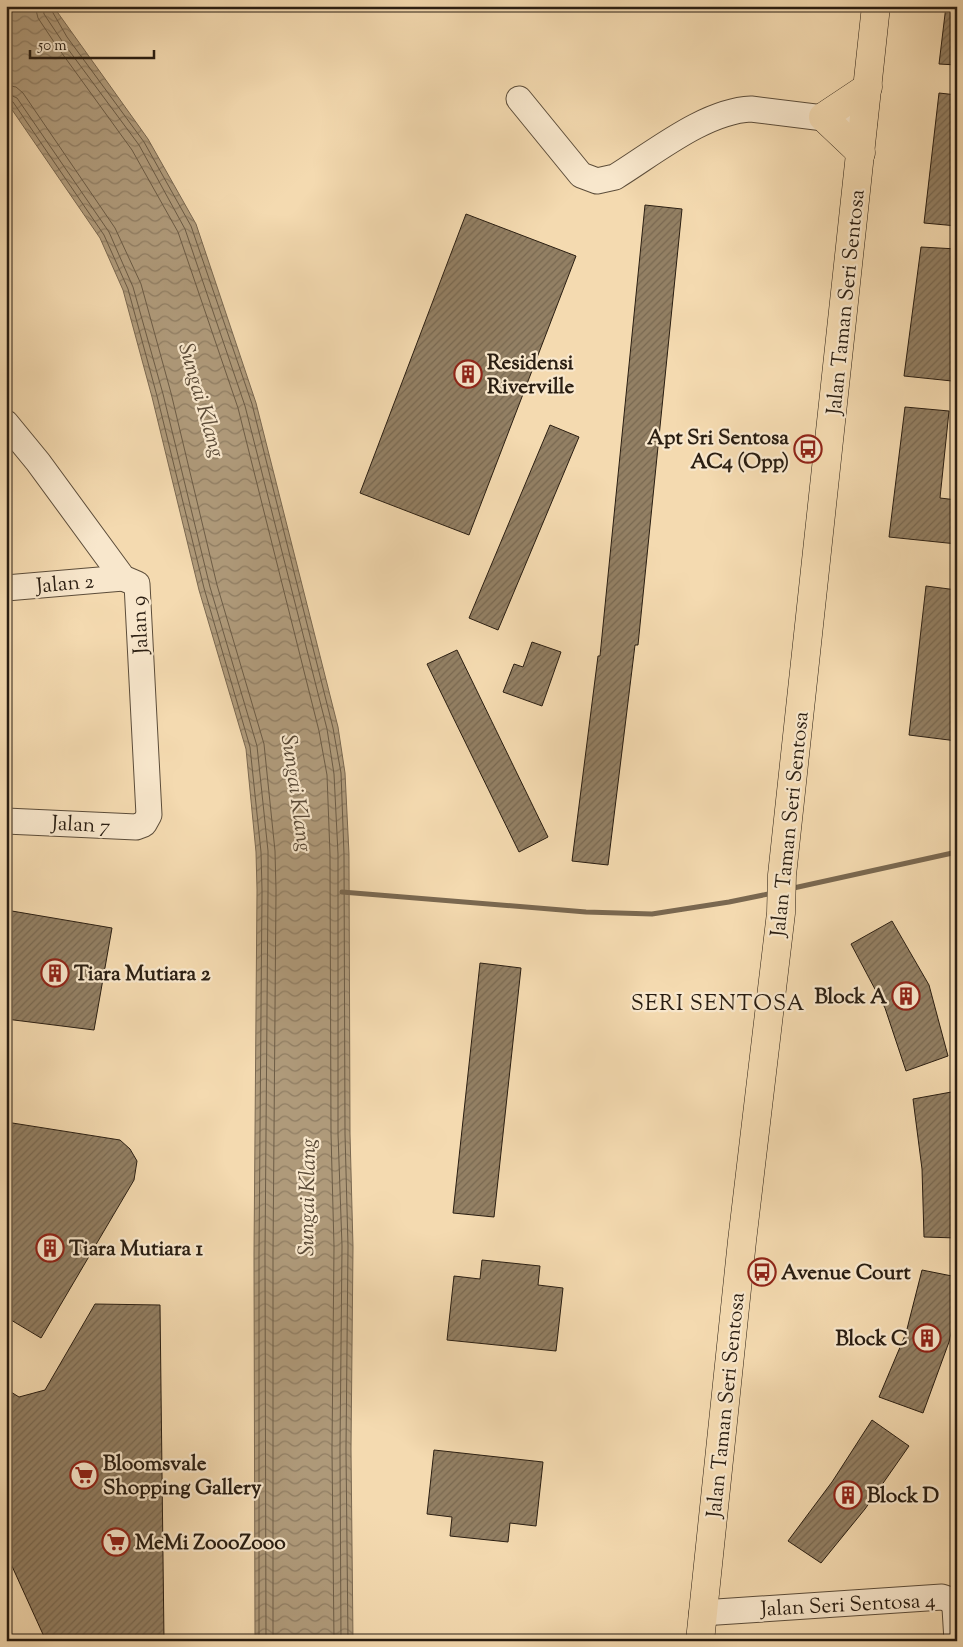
<svg xmlns="http://www.w3.org/2000/svg" width="963" height="1647" font-family="'Sorts Mill Goudy',serif">
	<style>
		.water { fill: url(#water-waves); stroke: #7a6850 }
		.lines { fill: none; stroke-linecap: round; stroke-linejoin: round }
		.shore { stroke: #6c5c46; stroke-width: 1 }
		.stream { stroke: #7a6850; stroke-width: 5 }
		.building { fill: url(#building-hatch); stroke: #2a1e12 }
		.minor-casing { stroke: #5c4d3a; stroke-width: 27 }
		.major-casing { stroke: #2a1e12; stroke-width: 29 }
		.minor { stroke: #f8e7cc; stroke-width: 25 }
		.major { stroke: #f4dab0; stroke-width: 28 }
		.labels { text-anchor: middle; stroke-width: 4.5; stroke-linejoin: round; paint-order: stroke }
		.street-label { font-size: 21px; fill: #2a1e12; stroke: #f8e7cc }
		.poi-label { font-size: 21px; font-weight: bold; fill: #2a1e12; stroke: #f8e7cc; text-anchor: start }
		.water-label { font-size: 22px; font-style: italic; fill: #594936; stroke: #f8e7cc }
		.neighbourhood-label { font-size: 22px; letter-spacing: 1px; fill: #2a1e12; stroke: #f8e7cc }
	</style>
	<defs>
		<pattern id="water-waves" width="16" height="10" patternUnits="userSpaceOnUse" patternTransform="scale(1.25)"><rect width="16" height="10" fill="#af9a7a"/><path d="M0 5q4-4 8 0t8 0" fill="none" stroke="#8f7d63"/></pattern>
		<pattern id="building-hatch" width="6" height="6" patternUnits="userSpaceOnUse" patternTransform="scale(1.25)"><rect width="6" height="6" fill="#938064"/><path d="M-1 1l2-2M0 6l6-6M5 7l2-2" fill="none" stroke="#786851"/></pattern>
	</defs>
	<rect width="100%" height="100%" fill="#f4dab0"/>
	<filter id="stains"><feTurbulence type="fractalNoise" baseFrequency=".004" numOctaves="4"/><feColorMatrix values="0 0 0 0 .2 0 0 0 0 .09 0 0 0 0 .02 0 0 0 .5 -.17"/></filter>
	<radialGradient id="worn" r=".72"><stop offset=".6" stop-color="#630" stop-opacity="0"/><stop offset="1" stop-color="#630" stop-opacity=".3"/></radialGradient>
	<path class="water" d="M 6,6 L 53,6 L 148,139 L 196,224 L 256,403 L 338,727 L 345,773 L 349,854 L 350,1134 L 353,1247 L 351,1449 L 353,1641 L 255,1641 L 254,1254 L 257,890 L 256,852 L 246,749 L 199,590 L 152,397 L 123,290 L 100,238 L 6,101 Z"/>
	<g class="lines">
		<g class="shore">
			<path d="M 35,6 L 38,18 L 56,45 L 132,150 L 178,232 L 238,408 L 319,731 L 327,775 L 330,854 L 331,1134 L 334,1247 L 332,1449 L 334,1641"/>
			<path d="M 43,6 L 44,14 L 62,41 L 139,145 L 185,229 L 245,406 L 327,729 L 334,774 L 338,854 L 338,1134 L 342,1246 L 340,1449 L 341,1641"/>
			<path d="M 49,6 L 67,37 L 144,142 L 191,226 L 252,404 L 333,728 L 341,773 L 344,854 L 345,1134 L 348,1246 L 346,1449 L 348,1641"/>
			<path d="M 6,85 L 16,87 L 23,93 L 115,228 L 141,284 L 171,393 L 217,585 L 264,744 L 275,851 L 276,890 L 273,1254 L 273,1641"/>
			<path d="M 6,93 L 17,98 L 109,232 L 133,287 L 163,394 L 210,587 L 257,746 L 268,851 L 268,890 L 265,1254 L 266,1641"/>
			<path d="M 6,99 L 13,102 L 104,235 L 128,289 L 157,396 L 204,588 L 250,747 L 261,852 L 262,890 L 259,1254 L 259,1641"/>
		</g>
		<g class="stream">
			<path d="M 789,889 L 957,852"/>
			<path d="M 342,892 L 586,912 L 652,914 L 729,902 L 773,893"/>
		</g>
	</g>
	<g class="building">
		<path d="M 946,6 L 957,6 L 957,65 L 939,64 Z"/>
		<path d="M 939,93 L 957,95 L 957,226 L 924,223 Z"/>
		<path d="M 645,205 L 682,209 L 638,645 L 635,645 L 608,865 L 572,861 L 598,656 L 600,656 Z"/>
		<path d="M 466,214 L 576,256 L 469,535 L 360,493 Z"/>
		<path d="M 921,247 L 957,249 L 957,339 L 952,381 L 904,376 Z"/>
		<path d="M 905,407 L 949,411 L 940,498 L 957,500 L 957,544 L 889,537 Z"/>
		<path d="M 550,425 L 579,437 L 498,630 L 469,618 Z"/>
		<path d="M 926,586 L 957,590 L 957,741 L 909,735 Z"/>
		<path d="M 532,642 L 561,652 L 542,706 L 503,692 L 514,664 L 523,667 Z"/>
		<path d="M 457,650 L 548,837 L 519,852 L 427,664 Z"/>
		<path d="M 6,910 L 112,928 L 94,1030 L 6,1019 Z"/>
		<path d="M 892,921 L 929,985 L 948,1056 L 906,1071 L 885,1008 L 851,944 Z"/>
		<path d="M 480,963 L 521,968 L 494,1217 L 453,1213 Z"/>
		<path d="M 957,1091 L 957,1238 L 924,1237 L 922,1169 L 913,1099 Z"/>
		<path d="M 6,1122 L 120,1140 L 130,1149 L 137,1161 L 134,1180 L 41,1338 L 6,1317 Z"/>
		<path d="M 482,1260 L 540,1266 L 538,1285 L 563,1288 L 556,1351 L 447,1340 L 454,1276 L 480,1279 Z"/>
		<path d="M 922,1270 L 957,1277 L 957,1306 L 949,1342 L 923,1413 L 879,1397 L 906,1333 Z"/>
		<path d="M 95,1304 L 160,1305 L 164,1641 L 46,1641 L 6,1553 L 6,1389 L 19,1397 L 45,1390 Z"/>
		<path d="M 872,1420 L 909,1446 L 865,1509 L 821,1563 L 788,1541 L 832,1482 Z"/>
		<path d="M 434,1450 L 543,1462 L 536,1526 L 510,1523 L 508,1542 L 450,1536 L 452,1517 L 427,1514 Z"/>
	</g>
	<g class="lines">
		<g class="minor-casing">
			<g id="minor">
				<path d="M 519,99 L 581,175 L 597,181 L 615,177 C 654,153 705,111 751,109 L 864,123"/>
				<path d="M 6,423 L 38,462 L 123,578 L 137,584 L 149,815 L 144,824 L 136,827 L 6,821"/>
				<path d="M 6,588 L 123,578"/>
				<path d="M 702,1613 L 942,1597 L 951,1600 L 955,1608 L 957,1641"/>
			</g>
		</g>
		<g class="major-casing">
			<g id="major">
				<path d="M 861,153 L 823,117 L 868,87"/>
				<path d="M 700,1641 L 742,1241 L 781,913 L 782,875 L 876,6"/>
			</g>
		</g>
		<use href="#minor" class="minor"/>
		<use href="#major" class="major"/>
	</g>
	<defs>
		<g id="building-ring" transform="scale(1.4375)"><circle r="9.5" fill="#f8e7cc" stroke="#8f2418" stroke-width="1.5"/><path d="M-4-6H4V6H1V3H-1V6H-4ZM-2.5-4.3h1.7v1.8h-1.7ZM.8-4.3h1.7v1.8H.8ZM-2.5-1h1.7V.8h-1.7ZM.8-1h1.7V.8H.8Z" fill="#8f2418"/></g>
		<g id="bus-ring" transform="scale(1.4375)"><circle r="9.5" fill="#f8e7cc" stroke="#8f2418" stroke-width="1.5"/><path d="M-5-6H5V4H4V6H2V4H-2V6H-4V4H-5ZM-3.5-4V0h7V-4ZM-3.5 1.2v1.5H-2V1.2ZM2 1.2v1.5H3.5V1.2Z" fill="#8f2418"/></g>
		<g id="supermarket-ring" transform="scale(1.4375)"><circle r="9.5" fill="#f8e7cc" stroke="#8f2418" stroke-width="1.5"/><path d="M-6-5.5h2.5l.6 2H6L4.5 2H-2.5L-4.4-4H-6ZM-1.5 3.2a1.3 1.3 0 1 0 .1 0ZM3 3.2a1.3 1.3 0 1 0 .1 0Z" fill="#8f2418"/></g>
	</defs>
	<g fill-rule="evenodd">
		<use href="#building-ring" x="468" y="374"/>
		<use href="#bus-ring" x="808" y="449"/>
		<use href="#building-ring" x="55" y="973"/>
		<use href="#building-ring" x="906" y="996"/>
		<use href="#building-ring" x="50" y="1248"/>
		<use href="#bus-ring" x="762" y="1272"/>
		<use href="#building-ring" x="927" y="1338"/>
		<use href="#supermarket-ring" x="84" y="1475"/>
		<use href="#building-ring" x="848" y="1495"/>
		<use href="#supermarket-ring" x="116" y="1542"/>
	</g>
	<g class="labels">
		<g class="street-label">
			<text transform="translate(845 302) rotate(-84)" y="7">Jalan Taman Seri Sentosa</text>
			<text transform="translate(65 583) rotate(-5)" y="7">Jalan 2</text>
			<text transform="translate(139 625) rotate(-93)" y="7">Jalan 9</text>
			<text transform="translate(81 824) rotate(3)" y="7">Jalan 7</text>
			<text transform="translate(789 824) rotate(-84)" y="7">Jalan Taman Seri Sentosa</text>
			<text transform="translate(725 1405) rotate(-84)" y="7">Jalan Taman Seri Sentosa</text>
			<text transform="translate(848 1604) rotate(-3)" y="7">Jalan Seri Sentosa 4</text>
		</g>
		<g class="poi-label">
			<text x="487" y="369">Residensi<tspan x="487" dy="24">Riverville</tspan></text>
			<text x="789" y="444" text-anchor="end">Apt Sri Sentosa<tspan x="789" dy="24">AC4 (Opp)</tspan></text>
			<text x="74" y="980">Tiara Mutiara 2</text>
			<text x="887" y="1003" text-anchor="end">Block A</text>
			<text x="69" y="1255">Tiara Mutiara 1</text>
			<text x="781" y="1279">Avenue Court</text>
			<text x="908" y="1345" text-anchor="end">Block C</text>
			<text x="103" y="1470">Bloomsvale<tspan x="103" dy="24">Shopping Gallery</tspan></text>
			<text x="867" y="1502">Block D</text>
			<text x="135" y="1549">MeMi ZoooZooo</text>
		</g>
		<g class="water-label">
			<text transform="translate(203 400) rotate(74)" y="8">Sungai Klang</text>
			<text transform="translate(298 793) rotate(82)" y="8">Sungai Klang</text>
			<text transform="translate(306 1197) rotate(-89)" y="8">Sungai Klang</text>
		</g>
		<g class="neighbourhood-label">
			<text x="718" y="1010">SERI SENTOSA</text>
		</g>
	</g>
	<rect width="963" height="1647" fill="none" stroke="#f4dab0" stroke-width="25"/>
	<rect x="8" y="8" width="948" height="1632" fill="none" stroke="#2a1e12" stroke-width="2.5"/>
	<rect x="12" y="12" width="938" height="1622" fill="none" stroke="#2a1e12"/>
	<path d="M30 50v8h124v-8" fill="none" stroke="#2a1e12" stroke-width="2.5"/>
	<text x="38" y="50" font-size="15" fill="#2a1e12" stroke="#f8e7cc" stroke-width="4" paint-order="stroke">50 m</text>
	<rect width="100%" height="100%" filter="url(#stains)"/>
	<rect width="100%" height="100%" fill="url(#worn)"/>
</svg>
